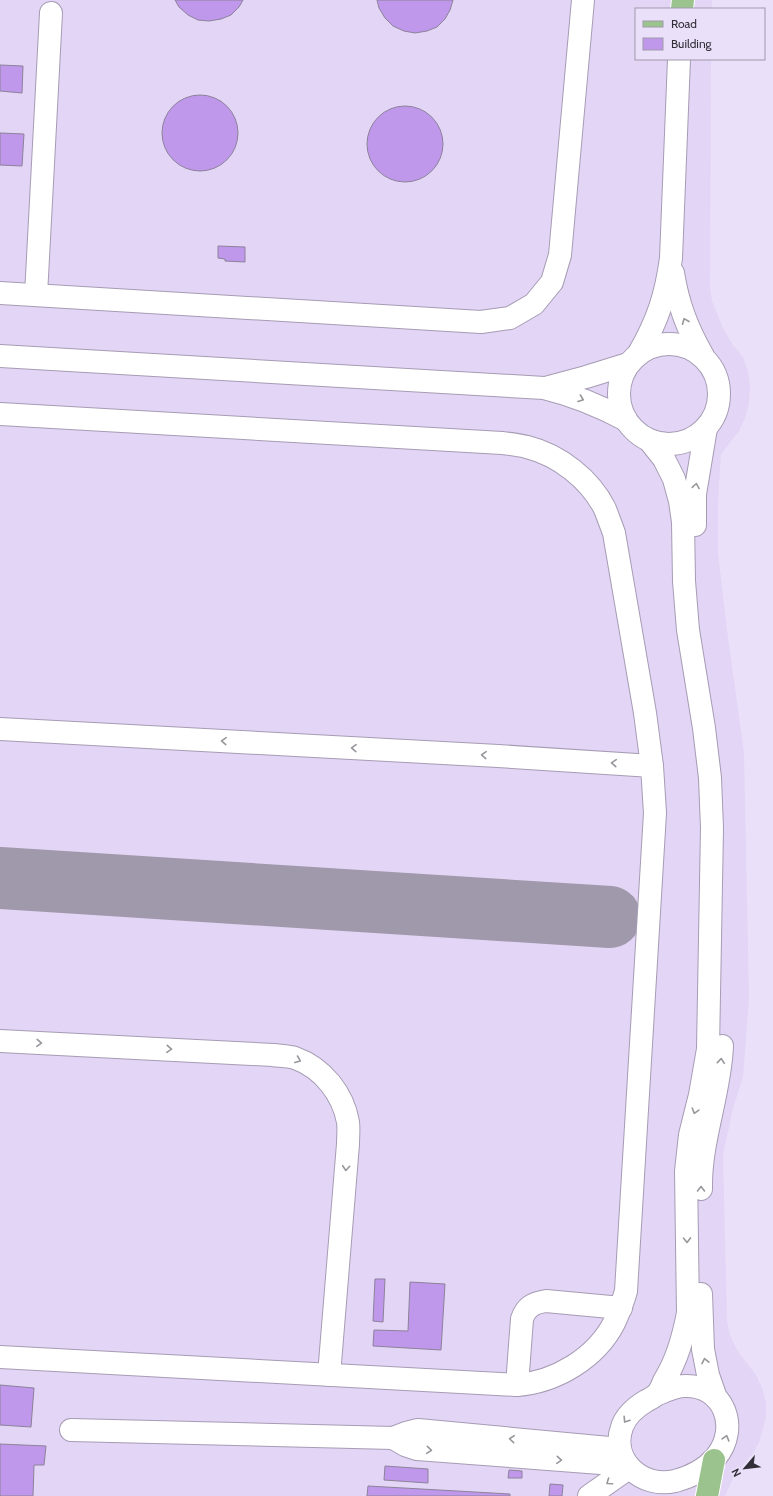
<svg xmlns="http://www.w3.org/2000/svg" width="773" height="1496" font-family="Cabin,sans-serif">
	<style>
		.built { fill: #e3d5f5 }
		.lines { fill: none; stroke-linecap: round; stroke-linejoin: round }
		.taxiway { stroke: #a098ab; stroke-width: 62 }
		.building { fill: #bf98ec; stroke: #8c8299 }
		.minor-casing { stroke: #a69cb4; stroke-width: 24 }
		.major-casing { stroke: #fff; stroke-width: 24 }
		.minor { stroke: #fff; stroke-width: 22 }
		.major { stroke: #9ac38d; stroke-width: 22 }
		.oneway { stroke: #98969b }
	</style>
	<rect width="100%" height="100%" fill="#eae0f9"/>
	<path class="built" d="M 0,0 L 712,0 L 712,9 L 636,9 L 636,59 L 711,59 L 710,287 L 712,301 L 724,330 L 732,344 L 743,357 L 748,372 L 750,387 L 749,403 L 745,418 L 739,431 L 721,454 L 718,502 L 718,553 L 727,630 L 744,752 L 749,998 L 743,1077 L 733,1108 L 723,1155 L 727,1321 L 730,1335 L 737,1350 L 756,1375 L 762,1388 L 766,1403 L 766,1417 L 759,1443 L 753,1453 L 734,1476 L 725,1496 L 0,1496 Z"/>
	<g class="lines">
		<path class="taxiway" d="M 0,878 L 610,917"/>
	</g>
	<g class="building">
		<path d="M 175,0 L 243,0 L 239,7 L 231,15 L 221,19 L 209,21 L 198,20 L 188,15 L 179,7 Z"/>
		<path d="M 377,0 L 453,0 L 450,10 L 445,19 L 437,27 L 427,31 L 415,33 L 404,31 L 393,26 L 385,18 L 379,8 Z"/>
		<path d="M 0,65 L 23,66 L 22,93 L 0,91 Z"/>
		<circle cx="200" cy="133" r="38"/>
		<circle cx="405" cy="144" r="38"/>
		<path d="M 0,133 L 24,134 L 22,166 L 0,165 Z"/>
		<path d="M 218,246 L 245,247 L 245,262 L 225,261 L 225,259 L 218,258 Z"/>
		<path d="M 375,1279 L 385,1279 L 383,1322 L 373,1321 Z"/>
		<path d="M 410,1282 L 445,1284 L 441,1350 L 373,1346 L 374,1330 L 408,1331 Z"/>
		<path d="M 0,1385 L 34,1388 L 31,1427 L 0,1425 Z"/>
		<path d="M 0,1444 L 46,1446 L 44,1465 L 34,1465 L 33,1496 L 0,1496 Z"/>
		<path d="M 385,1466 L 428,1469 L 428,1483 L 384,1480 Z"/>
		<path d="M 509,1470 L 522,1471 L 522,1478 L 508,1478 Z"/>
		<path d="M 550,1484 L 563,1485 L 562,1496 L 549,1496 Z"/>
		<path d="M 368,1486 L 510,1494 L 510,1496 L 367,1496 Z"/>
	</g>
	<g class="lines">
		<g class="minor-casing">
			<g id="minor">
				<path d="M 673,273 C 678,304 687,328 703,356"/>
				<path d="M 0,293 L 481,322 L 510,318 L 534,304 L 552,282 L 560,255 L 583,0"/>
				<path d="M 36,295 L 51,13"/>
				<circle cx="669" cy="394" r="50"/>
				<path d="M 639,353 C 658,320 666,295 671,258 L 679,59"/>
				<path d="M 0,356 L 544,388 C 573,395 600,406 626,420"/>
				<path d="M 545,388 L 586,377 L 628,364"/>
				<path d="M 0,414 L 502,443 C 511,444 519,445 527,447 C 559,455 590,479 605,509 C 608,517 611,525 614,533 L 645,713 L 652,766 L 655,813 L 626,1291 C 623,1302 619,1312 614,1323 C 596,1358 556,1382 517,1385 L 0,1357"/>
				<path d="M 649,440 L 664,459 L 674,479 L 680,501 L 683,522 L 684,581 L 688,630 L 704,728 L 710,778 L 712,828 L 708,1049 L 700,1095 L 690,1135 L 686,1171 L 688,1313 C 683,1338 677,1360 664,1381 C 662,1386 660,1391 657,1394 C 654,1397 650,1399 646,1401 C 636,1407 626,1415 622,1427 C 610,1460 642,1489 675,1481 C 690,1477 706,1469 716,1457 C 740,1428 724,1384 684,1386 C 675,1386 665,1391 656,1395"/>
				<path d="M 695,525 L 695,494 L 706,428"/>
				<path d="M 0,729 L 498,756 L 652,766"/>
				<path d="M 0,1041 L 273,1055 C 280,1056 288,1056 295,1058 C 323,1068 343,1094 348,1122 C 349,1129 348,1137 348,1144 L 329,1375"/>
				<path d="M 701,1189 C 700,1140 720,1095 722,1046"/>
				<path d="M 701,1294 L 703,1349 L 708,1375 L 716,1398"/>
				<path d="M 517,1385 L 522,1319 C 526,1307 533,1303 546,1301 L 621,1308"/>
				<path d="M 71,1430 L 393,1438 L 406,1433 L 418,1430 L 620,1449"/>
				<path d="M 393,1438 L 405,1445 L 417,1449 L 627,1465"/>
				<path d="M 589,1496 L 629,1468"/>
			</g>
		</g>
		<g class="major-casing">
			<g id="major">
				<path d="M 682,9 L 683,0"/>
				<path d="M 707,1496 L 714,1460"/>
			</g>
		</g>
		<use href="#minor" class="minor"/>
		<use href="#major" class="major"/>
	</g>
	<defs><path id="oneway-chevron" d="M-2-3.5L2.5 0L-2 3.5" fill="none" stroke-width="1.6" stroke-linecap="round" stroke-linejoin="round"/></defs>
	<g class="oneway">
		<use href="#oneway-chevron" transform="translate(685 321) rotate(-112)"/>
		<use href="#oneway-chevron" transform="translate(581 399) rotate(20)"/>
		<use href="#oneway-chevron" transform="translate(696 486) rotate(-81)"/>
		<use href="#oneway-chevron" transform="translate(224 741) rotate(-177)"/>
		<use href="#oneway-chevron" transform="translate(354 748) rotate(-177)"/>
		<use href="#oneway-chevron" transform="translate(484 755) rotate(-177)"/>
		<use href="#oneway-chevron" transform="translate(614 763) rotate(-176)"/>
		<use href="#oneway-chevron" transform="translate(39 1043) rotate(3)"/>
		<use href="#oneway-chevron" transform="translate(169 1049) rotate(3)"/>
		<use href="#oneway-chevron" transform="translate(298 1060) rotate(22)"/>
		<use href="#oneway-chevron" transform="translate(721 1061) rotate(-84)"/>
		<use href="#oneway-chevron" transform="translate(695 1111) rotate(107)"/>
		<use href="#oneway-chevron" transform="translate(346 1168) rotate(95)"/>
		<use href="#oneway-chevron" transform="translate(701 1189) rotate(-90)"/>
		<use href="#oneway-chevron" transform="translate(687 1240) rotate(89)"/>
		<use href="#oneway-chevron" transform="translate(705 1361) rotate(-102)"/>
		<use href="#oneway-chevron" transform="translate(626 1420) rotate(123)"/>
		<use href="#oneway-chevron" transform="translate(726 1438) rotate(-74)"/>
		<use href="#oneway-chevron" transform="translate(512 1439) rotate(-175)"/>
		<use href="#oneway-chevron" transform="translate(429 1450) rotate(5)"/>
		<use href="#oneway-chevron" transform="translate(559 1460) rotate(4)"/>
		<use href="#oneway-chevron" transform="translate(609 1482) rotate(145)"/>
	</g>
	<rect x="635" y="8" width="130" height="52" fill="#eae0f9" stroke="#a099ab"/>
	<rect x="643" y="21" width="20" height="6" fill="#9ac38d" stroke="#a099ab"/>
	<text x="671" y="28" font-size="12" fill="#322e37">Road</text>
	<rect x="643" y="38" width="20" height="12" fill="#bf98ec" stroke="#a099ab"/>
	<text x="671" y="48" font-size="12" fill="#322e37">Building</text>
	<g transform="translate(745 1468) rotate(242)" stroke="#eae0f9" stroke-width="3" paint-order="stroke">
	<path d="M0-3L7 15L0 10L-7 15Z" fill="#322e37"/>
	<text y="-6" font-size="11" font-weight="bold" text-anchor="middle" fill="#322e37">N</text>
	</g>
</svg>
